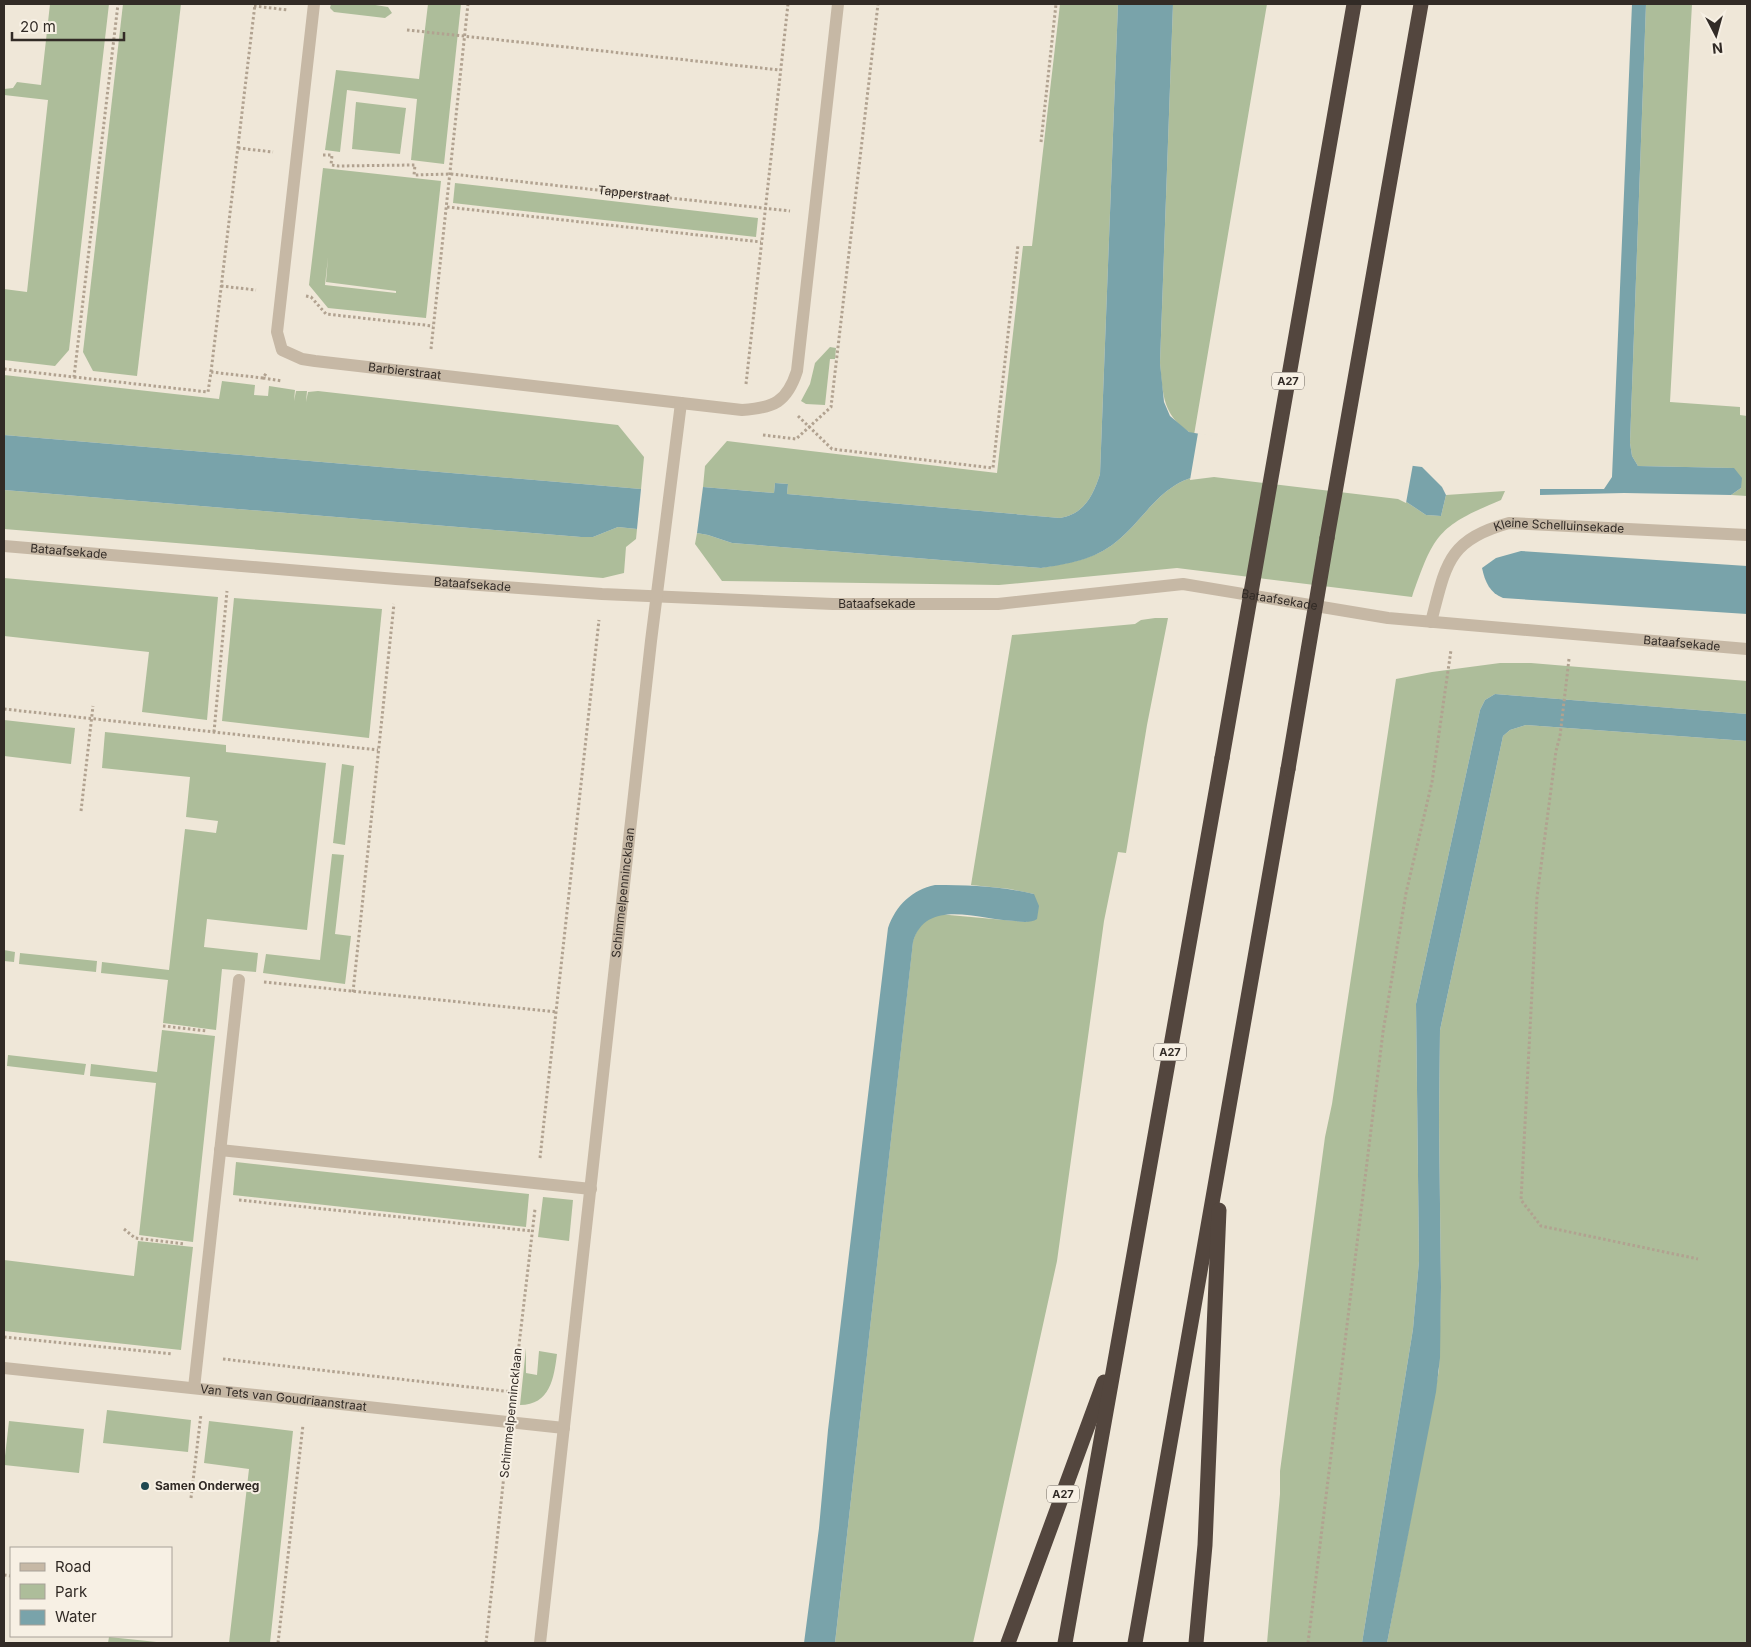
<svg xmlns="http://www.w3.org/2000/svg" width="1751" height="1647" font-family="Inter,sans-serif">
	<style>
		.green { fill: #adbd9a; fill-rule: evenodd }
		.water { fill: #79a3aa }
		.pier { fill: #efe7d8 }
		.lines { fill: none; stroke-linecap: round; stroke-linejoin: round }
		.path { stroke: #b1a290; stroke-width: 3; stroke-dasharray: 2.5 2.5; stroke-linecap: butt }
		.minor { stroke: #c6b8a5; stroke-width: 12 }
		.highway { stroke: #53463e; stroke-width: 15 }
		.highway-bridge { stroke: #53463e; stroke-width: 15 }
		.poi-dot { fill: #1f4851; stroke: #f7f0e4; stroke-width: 2 }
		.labels { text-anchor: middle; stroke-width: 4; stroke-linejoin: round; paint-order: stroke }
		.shield { fill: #f7f0e4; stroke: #6d665f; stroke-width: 1 }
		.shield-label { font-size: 11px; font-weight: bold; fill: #322b26 }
		.street-label { font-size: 12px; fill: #322b26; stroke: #f7f0e4 }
		.poi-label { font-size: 12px; font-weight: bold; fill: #322b26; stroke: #f7f0e4; text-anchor: start }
	</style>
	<rect width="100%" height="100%" fill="#efe7d8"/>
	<g class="green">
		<path d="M 50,4 L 109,4 L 69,350 L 55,366 L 4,360 L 4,289 L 27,292 L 48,100 L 4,95 L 4,89 L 13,88 L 17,82 L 41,85 Z"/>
		<path d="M 123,4 L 181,4 L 137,376 L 93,371 L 83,352 Z"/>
		<path d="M 331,4 L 369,4 L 388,7 L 392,13 L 385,18 L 334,12 L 330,8 Z"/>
		<path d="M 428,4 L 461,4 L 444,164 L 411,160 L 417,99 L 347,90 L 340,152 L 325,150 L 336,70 L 419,79 Z"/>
		<path d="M 1060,4 L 1118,4 L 1100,474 C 1093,496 1084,514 1060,518 L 787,494 L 788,484 L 775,483 L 774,493 L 703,487 L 705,466 L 727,441 L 997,473 L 1023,246 L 1032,246 Z"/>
		<path d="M 1173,4 L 1267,4 L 1194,435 C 1162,417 1163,395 1160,363 Z"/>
		<path d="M 1646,4 L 1692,4 L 1670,402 L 1740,407 L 1740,415 L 1747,416 L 1747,496 L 1731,495 L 1741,488 L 1733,468 L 1638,466 L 1632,456 L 1630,443 Z"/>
		<path d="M 356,102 L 406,108 L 400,154 L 352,149 Z"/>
		<path d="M 323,168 L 441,181 L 426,318 L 328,308 L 309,285 ZM 328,257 L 326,282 L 396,291 L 396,293 L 325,285 Z"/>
		<path d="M 455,183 L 758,218 L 756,237 L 453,203 Z"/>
		<path d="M 830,347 L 836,348 L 835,359 L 830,359 L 825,405 L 806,404 L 801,401 L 810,384 L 815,363 Z"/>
		<path d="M 4,375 L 219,399 L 222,381 L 255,385 L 254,395 L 268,396 L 269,386 L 295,390 L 294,401 L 296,391 L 307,391 L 306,402 L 308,392 L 318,391 L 618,425 L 644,457 L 641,489 L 4,435 Z"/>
		<path d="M 1201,475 L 1399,497 L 1426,515 L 1441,516 L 1446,495 L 1505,491 L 1501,500 C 1438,526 1434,534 1412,597 L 1177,568 L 999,585 L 722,581 L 695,544 L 697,533 L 708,535 L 732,543 L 1041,568 C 1067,563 1094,560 1116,542 C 1147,517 1159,484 1201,475 Z"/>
		<path d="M 4,490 L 581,537 L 593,537 L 618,527 L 637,529 L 636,539 L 626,547 L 624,573 L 603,578 L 4,529 Z"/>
		<path d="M 4,578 L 218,597 L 207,720 L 142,712 L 149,652 L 4,636 Z"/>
		<path d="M 234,598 L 382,609 L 369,738 L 222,721 Z"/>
		<path d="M 1155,618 L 1168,618 L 1147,725 L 1126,853 L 1118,852 L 1104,921 L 1057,1261 L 973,1643 L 835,1643 L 913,941 C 918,927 923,920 938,914 L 1027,922 L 1034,894 L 1010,889 L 971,885 L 1012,635 L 1135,624 L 1141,620 Z"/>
		<path d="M 1500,663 L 1531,663 L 1747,681 L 1747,714 L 1495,694 L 1485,700 L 1480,710 L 1416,1004 L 1419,1261 L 1413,1329 L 1362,1643 L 1267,1643 L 1280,1494 L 1280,1471 L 1325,1137 L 1332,1104 L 1396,679 L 1432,672 Z"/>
		<path d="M 4,720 L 75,728 L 71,764 L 4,756 Z"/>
		<path d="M 1526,725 L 1747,741 L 1747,1643 L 1387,1643 L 1439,1370 L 1441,1287 L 1439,1120 L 1440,1030 L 1503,736 L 1510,730 Z"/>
		<path d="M 105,732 L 226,745 L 226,752 L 326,763 L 307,930 L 207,919 L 204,947 L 258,953 L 256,972 L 222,969 L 216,1030 L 163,1023 L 168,980 L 101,973 L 102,962 L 169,970 L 185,829 L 216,833 L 218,821 L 186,817 L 190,777 L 102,768 Z"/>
		<path d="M 342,764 L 354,766 L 345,845 L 333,843 Z"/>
		<path d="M 332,854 L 344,855 L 335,934 L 351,936 L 345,984 L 263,973 L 266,954 L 320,960 Z"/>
		<path d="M 4,950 L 15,952 L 14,962 L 4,961 Z"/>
		<path d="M 20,953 L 97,961 L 96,972 L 19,964 Z"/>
		<path d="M 162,1030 L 215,1036 L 193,1242 L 139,1235 L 156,1083 L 90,1076 L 91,1064 L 157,1072 Z"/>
		<path d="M 8,1055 L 86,1064 L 84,1075 L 7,1066 Z"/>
		<path d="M 236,1162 L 529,1194 L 526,1227 L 233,1195 Z"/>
		<path d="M 543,1197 L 573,1200 L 569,1241 L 538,1237 Z"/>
		<path d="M 138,1241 L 193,1247 L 181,1350 L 4,1331 L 4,1260 L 134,1276 Z"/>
		<path d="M 526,1348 L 526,1373 L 537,1375 L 539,1351 L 557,1354 C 554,1378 550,1405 520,1405 Z"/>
		<path d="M 107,1410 L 191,1420 L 188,1452 L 103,1443 Z"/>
		<path d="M 9,1421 L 84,1429 L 79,1473 L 4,1465 Z"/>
		<path d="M 209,1421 L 293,1431 L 270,1643 L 229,1643 L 249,1469 L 204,1463 Z"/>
		<path d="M 109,1637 L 166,1643 L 108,1643 Z"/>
	</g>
	<g class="water">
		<path d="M 1118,4 L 1173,4 L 1160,363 L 1164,402 L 1170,416 L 1189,432 L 1302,452 L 1422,467 L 1442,487 L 1446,495 L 1441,516 L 1426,515 L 1399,497 L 1201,475 C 1159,484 1147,517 1116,542 C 1094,560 1068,564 1041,568 L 732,543 L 708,535 L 697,533 L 703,487 L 774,493 L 775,483 L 788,484 L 787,494 L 1060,518 C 1084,514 1093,496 1100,474 Z"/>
		<path d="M 1632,4 L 1646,4 L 1630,443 L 1632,456 L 1638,466 L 1734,468 L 1742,478 L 1741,488 L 1731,495 L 1624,493 L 1540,495 L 1540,489 L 1604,489 L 1612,477 Z"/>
		<path d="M 4,435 L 641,489 L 637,529 L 618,527 L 593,537 L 581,537 L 4,490 Z"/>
		<path d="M 1521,551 L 1747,566 L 1747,614 L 1503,598 C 1490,593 1485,582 1482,568 L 1496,558 Z"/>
		<path d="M 1495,694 L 1747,714 L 1747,741 L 1526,725 L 1510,730 L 1503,736 L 1440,1030 L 1439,1120 L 1441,1287 L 1440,1358 L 1436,1392 L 1387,1643 L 1362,1643 L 1413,1329 L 1419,1261 L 1416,1004 L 1480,710 L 1485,700 Z"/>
		<path d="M 935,885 C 969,885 1001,886 1034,894 L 1039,906 L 1037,919 C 1031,923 1022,922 1015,921 C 980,920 926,897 913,942 L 835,1643 L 804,1643 L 819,1528 L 828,1430 L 888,928 C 896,905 912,890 935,885 Z"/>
	</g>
	<path class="pier" d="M 1198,433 L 1303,450 L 1413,464 L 1406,503 L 1398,499 L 1214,477 L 1190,480 Z"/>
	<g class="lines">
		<g class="path">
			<path d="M 254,6 L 288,10"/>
			<path d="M 407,30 L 780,70"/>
			<path d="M 1041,142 L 1056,4"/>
			<path d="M 238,148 L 273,152"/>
			<path id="s1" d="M 323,155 L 332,155 L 331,165 L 339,166 L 411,165 L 415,165 L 414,175 L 451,174 L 790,211"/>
			<path d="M 447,207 L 761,242"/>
			<path d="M 221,286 L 256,290"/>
			<path d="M 306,296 L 311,297 L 326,314 L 433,326"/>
			<path d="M 431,349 L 468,4"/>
			<path d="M 4,369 L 74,377 L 118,4"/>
			<path d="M 211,372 L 255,4"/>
			<path d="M 74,377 L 208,392 L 211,372 L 263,378 L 267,372"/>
			<path d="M 263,378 L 282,381"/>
			<path d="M 746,384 L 788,4"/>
			<path d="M 798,416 L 832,449 L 993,468 L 1018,245"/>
			<path d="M 763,435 L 796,439 L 831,407 L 878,4"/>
			<path d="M 1569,659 L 1560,736 L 1556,751 L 1537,897 L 1521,1200 L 1541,1226 L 1698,1259"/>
			<path d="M 4,709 L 378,750"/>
			<path d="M 214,732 L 227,591"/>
			<path d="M 81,811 L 93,706"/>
			<path d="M 264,982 L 557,1012"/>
			<path d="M 353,992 L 394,604"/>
			<path d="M 163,1026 L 207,1031"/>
			<path d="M 540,1158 L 599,620"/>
			<path d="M 239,1200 L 532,1231"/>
			<path d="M 124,1229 L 135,1238 L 185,1244"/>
			<path d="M 4,1337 L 172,1354"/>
			<path d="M 223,1359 L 513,1392"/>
			<path d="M 513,1396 L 535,1209"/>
			<path d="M 191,1498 L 201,1414"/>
			<path d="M 4,1575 L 11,1576"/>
			<path d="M 278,1643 L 303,1425"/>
			<path d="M 486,1643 L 507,1447"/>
			<path d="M 1308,1643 L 1383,1032 L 1406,893 L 1432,782 L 1451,650"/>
		</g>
		<g class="minor">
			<path id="s2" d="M 314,4 L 277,332 L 282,350 L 302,359 L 315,361 L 742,410 C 774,408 787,402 797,371 L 838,4"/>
			<path id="s3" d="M 4,546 L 396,579 L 602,594 L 833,604 L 998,604 L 1183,584 L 1388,618 L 1747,649"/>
			<path id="s4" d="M 1431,622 C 1446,565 1447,540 1509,523 L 1747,535"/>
			<path d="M 220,1150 L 591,1189"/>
			<path id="s5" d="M 4,1368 L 564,1428"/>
			<path d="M 194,1388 L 239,980"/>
			<path id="s6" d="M 540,1643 L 651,641 L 681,403"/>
		</g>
		<g class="highway">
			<path d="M 1327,538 L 1421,4"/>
			<path d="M 1008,1643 L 1104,1382"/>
			<path d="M 1065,1643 L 1222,758"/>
			<path d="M 1135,1643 L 1288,769"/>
			<path d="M 1196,1643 L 1205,1545 L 1219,1210"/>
		</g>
		<g class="highway-bridge">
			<path d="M 1222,758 L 1354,4"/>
			<path d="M 1288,769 L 1327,538"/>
		</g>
	</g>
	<circle class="poi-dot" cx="145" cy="1486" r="5"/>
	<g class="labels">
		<g class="shield">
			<rect x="1272" y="372.5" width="32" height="17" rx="4"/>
			<rect x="1154" y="1043.5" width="32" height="17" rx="4"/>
			<rect x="1047" y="1485.5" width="32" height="17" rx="4"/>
		</g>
		<g class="shield-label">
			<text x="1288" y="385">A27</text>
			<text x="1170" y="1056">A27</text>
			<text x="1063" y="1498">A27</text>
		</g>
		<g class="street-label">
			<text dy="4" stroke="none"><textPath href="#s1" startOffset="334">Tapperstraat</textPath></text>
			<text dy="4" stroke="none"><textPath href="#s2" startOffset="474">Barbierstraat</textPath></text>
			<text dy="4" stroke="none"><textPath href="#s4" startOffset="186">Kleine Schelluinsekade</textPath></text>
			<text dy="4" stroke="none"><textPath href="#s3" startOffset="65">Bataafsekade</textPath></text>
			<text dy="4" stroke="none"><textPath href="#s3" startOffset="470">Bataafsekade</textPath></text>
			<text dy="4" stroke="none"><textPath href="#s3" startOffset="1280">Bataafsekade</textPath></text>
			<text dy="4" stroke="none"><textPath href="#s3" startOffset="875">Bataafsekade</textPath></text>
			<text dy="4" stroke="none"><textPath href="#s3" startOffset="1685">Bataafsekade</textPath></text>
			<text dy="4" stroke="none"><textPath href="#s6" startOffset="755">Schimmelpennincklaan</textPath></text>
			<text dy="4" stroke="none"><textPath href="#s5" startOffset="281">Van Tets van Goudriaanstraat</textPath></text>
			<text transform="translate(511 1413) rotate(-84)" y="4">Schimmelpennincklaan</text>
		</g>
		<g class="poi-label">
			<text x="155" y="1490">Samen Onderweg</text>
		</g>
	</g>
	<rect width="1751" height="1647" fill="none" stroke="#322b26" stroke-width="10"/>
	<rect x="10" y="1547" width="162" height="90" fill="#f7f0e4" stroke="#a8a198"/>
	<rect x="20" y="1563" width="25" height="8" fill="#c6b8a5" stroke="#a8a198"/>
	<text x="55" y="1572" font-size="15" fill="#322b26">Road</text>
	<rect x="20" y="1584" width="25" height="15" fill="#adbd9a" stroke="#a8a198"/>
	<text x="55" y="1597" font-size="15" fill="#322b26">Park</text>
	<rect x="20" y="1610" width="25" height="15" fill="#79a3aa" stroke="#a8a198"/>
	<text x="55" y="1622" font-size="15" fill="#322b26">Water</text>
	<g transform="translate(1716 35) rotate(174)" stroke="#f7f0e4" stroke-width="4" paint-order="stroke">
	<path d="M0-4L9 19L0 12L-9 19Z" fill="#322b26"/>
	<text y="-8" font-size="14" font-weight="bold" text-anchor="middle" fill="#322b26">N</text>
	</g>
	<path d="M12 32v8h112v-8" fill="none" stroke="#322b26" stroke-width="2.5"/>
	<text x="20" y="32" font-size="15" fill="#322b26" stroke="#f7f0e4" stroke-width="4" paint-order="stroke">20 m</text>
</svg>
